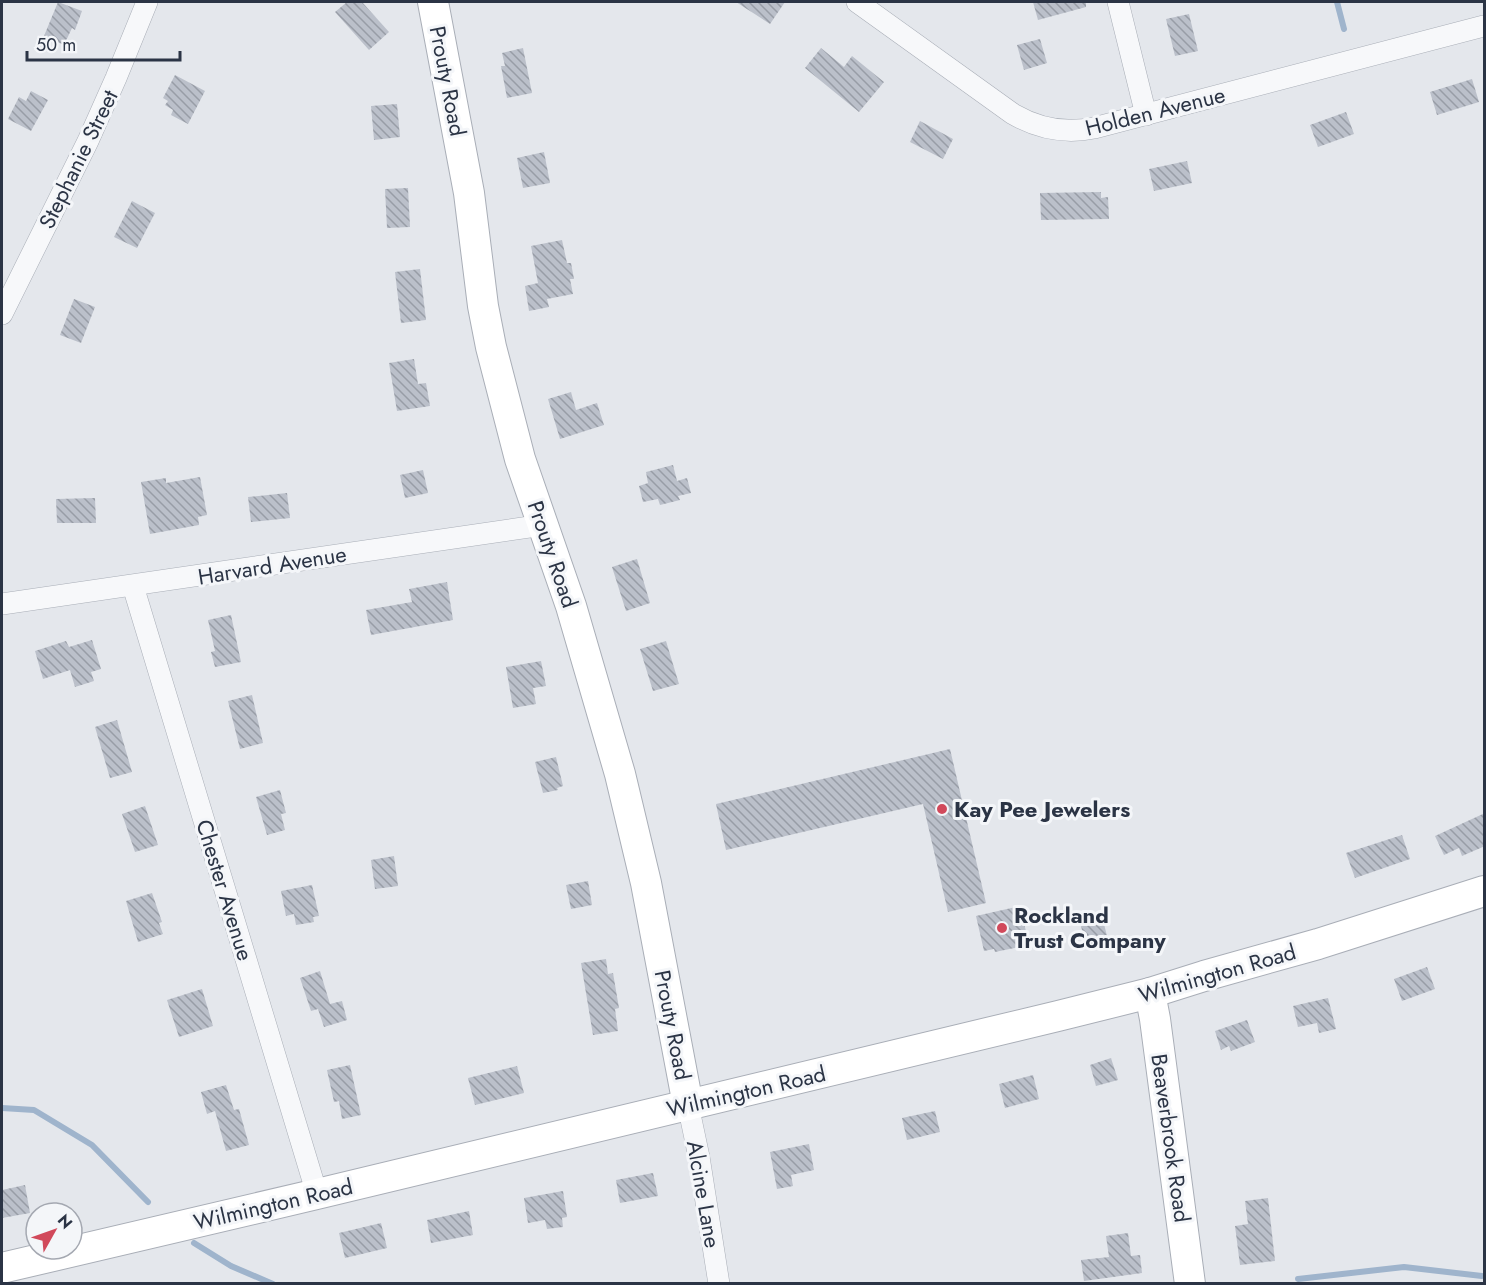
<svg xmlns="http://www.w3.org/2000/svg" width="1486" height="1285" font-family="Jost,sans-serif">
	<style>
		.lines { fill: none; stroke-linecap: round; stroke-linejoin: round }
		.stream { stroke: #9fb4cc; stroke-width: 6 }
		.building { fill: url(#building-back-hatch) }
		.street-casing { stroke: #a9aeb7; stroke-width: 22 }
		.secondary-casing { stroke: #a9aeb7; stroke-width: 32 }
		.street { stroke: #f7f8fa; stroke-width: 21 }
		.secondary { stroke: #fff; stroke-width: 30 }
		.poi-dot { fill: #d1495b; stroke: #f4f6f9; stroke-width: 2 }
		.labels { text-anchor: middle; stroke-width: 6; stroke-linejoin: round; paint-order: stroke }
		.street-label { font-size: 22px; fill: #2b3445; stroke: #f4f6f9 }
		.poi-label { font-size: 22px; font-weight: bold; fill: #2b3445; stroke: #f4f6f9; text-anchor: start }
	</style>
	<defs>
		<pattern id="building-back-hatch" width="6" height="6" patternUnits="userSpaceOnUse" patternTransform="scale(1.5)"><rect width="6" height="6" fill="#bbc0ca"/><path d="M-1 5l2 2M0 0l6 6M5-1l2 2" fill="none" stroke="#989da6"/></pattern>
	</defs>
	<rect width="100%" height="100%" fill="#e4e7ec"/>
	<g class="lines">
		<g class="stream">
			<path d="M 1337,2 L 1344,29"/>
			<path d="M 2,1108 L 34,1110 L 92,1145 L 148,1202"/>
			<path d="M 194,1243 L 231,1266 L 273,1284"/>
			<path d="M 1298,1279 L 1404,1267 L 1482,1276"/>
		</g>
	</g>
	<g class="building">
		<path d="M 58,2 L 82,11 L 75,30 L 72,28 L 64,45 L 44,36 Z"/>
		<path d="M 347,2 L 362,2 L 389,32 L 369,50 L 335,12 Z"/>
		<path d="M 736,2 L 785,2 L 770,24 Z"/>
		<path d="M 1033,2 L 1086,2 L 1086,7 L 1038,20 Z"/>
		<path d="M 1189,14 L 1198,51 L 1175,56 L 1166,19 Z"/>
		<path d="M 1040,39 L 1047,63 L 1024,70 L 1017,45 Z"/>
		<path d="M 523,48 L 532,93 L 507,98 L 501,66 L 505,66 L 502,53 Z"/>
		<path d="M 821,48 L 844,67 L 852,56 L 884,82 L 859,112 L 805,68 Z"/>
		<path d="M 175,75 L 205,91 L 188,124 L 171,115 L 173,110 L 165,105 L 168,101 L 163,98 Z"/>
		<path d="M 1472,79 L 1479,102 L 1437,115 L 1430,92 Z"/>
		<path d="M 31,91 L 48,100 L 31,131 L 8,119 L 19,97 L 26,101 Z"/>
		<path d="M 397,104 L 400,137 L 374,140 L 371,106 Z"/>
		<path d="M 1346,112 L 1354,134 L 1318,147 L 1310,125 Z"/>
		<path d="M 920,121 L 953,139 L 943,159 L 910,142 Z"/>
		<path d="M 544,152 L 550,183 L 523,188 L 517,158 Z"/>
		<path d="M 1187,161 L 1192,183 L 1154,191 L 1149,169 Z"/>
		<path d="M 408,188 L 410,227 L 387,228 L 385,189 Z"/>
		<path d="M 1101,192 L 1101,198 L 1108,197 L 1109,219 L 1041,220 L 1040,193 Z"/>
		<path d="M 132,201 L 155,213 L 137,248 L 114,237 Z"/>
		<path d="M 562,240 L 567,263 L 571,263 L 574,279 L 570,279 L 573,294 L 547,299 L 549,307 L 529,311 L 525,286 L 538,283 L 531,246 Z"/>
		<path d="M 420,269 L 426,320 L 401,323 L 395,272 Z"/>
		<path d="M 74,299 L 95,307 L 81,343 L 60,335 Z"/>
		<path d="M 414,359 L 418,384 L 426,383 L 430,406 L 397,411 L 389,363 Z"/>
		<path d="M 571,392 L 576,410 L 597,403 L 604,425 L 560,439 L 548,399 Z"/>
		<path d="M 673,465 L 677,481 L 687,478 L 691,493 L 678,496 L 680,500 L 660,505 L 658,499 L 643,502 L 639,486 L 648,483 L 646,472 Z"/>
		<path d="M 423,470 L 428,493 L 405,498 L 400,475 Z"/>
		<path d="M 200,477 L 207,515 L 198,517 L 199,525 L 150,534 L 141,482 L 166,478 L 166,483 Z"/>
		<path d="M 287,493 L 290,518 L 251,522 L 248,497 Z"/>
		<path d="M 95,498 L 96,523 L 57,523 L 56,499 Z"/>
		<path d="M 637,559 L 650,603 L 626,611 L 612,567 Z"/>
		<path d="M 447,582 L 453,620 L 371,635 L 366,610 L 412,602 L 409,589 Z"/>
		<path d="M 231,615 L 241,662 L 215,667 L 211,652 L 215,651 L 208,620 Z"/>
		<path d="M 92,640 L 101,669 L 91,672 L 94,681 L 75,687 L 70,670 L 43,679 L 35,651 L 66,641 L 69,647 Z"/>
		<path d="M 666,641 L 679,684 L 653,691 L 640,649 Z"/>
		<path d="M 541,661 L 546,686 L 533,688 L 536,704 L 513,708 L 506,667 Z"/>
		<path d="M 252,695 L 263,743 L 240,749 L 228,701 Z"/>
		<path d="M 117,720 L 132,772 L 110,778 L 95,727 Z"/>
		<path d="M 950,749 L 986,903 L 948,912 L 923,804 L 726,850 L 716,804 Z"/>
		<path d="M 556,757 L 563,786 L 557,788 L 558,790 L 543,793 L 535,762 Z"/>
		<path d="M 280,790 L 286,813 L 281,814 L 285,830 L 267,835 L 256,797 Z"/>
		<path d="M 145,806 L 158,845 L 135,852 L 122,814 Z"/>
		<path d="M 1485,813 L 1485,846 L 1462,856 L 1459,848 L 1444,855 L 1435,836 Z"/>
		<path d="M 1402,835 L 1410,859 L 1355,878 L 1346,853 Z"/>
		<path d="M 394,856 L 398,886 L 375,889 L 371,860 Z"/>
		<path d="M 588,881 L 592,905 L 571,909 L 566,885 Z"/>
		<path d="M 312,885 L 319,916 L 313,917 L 314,922 L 296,925 L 294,914 L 286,916 L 281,891 Z"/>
		<path d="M 152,893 L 162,922 L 159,923 L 163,934 L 138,942 L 126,901 Z"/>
		<path d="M 1020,906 L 1028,940 L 1018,942 L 1019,947 L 995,952 L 994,949 L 984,951 L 976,916 Z"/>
		<path d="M 1101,912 L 1108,940 L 1086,946 L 1079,918 Z"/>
		<path d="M 606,959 L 608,974 L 613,973 L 619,1008 L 615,1009 L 618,1031 L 593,1035 L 581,963 Z"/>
		<path d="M 1427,967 L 1435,989 L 1402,1001 L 1394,979 Z"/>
		<path d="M 320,971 L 330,1004 L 342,1001 L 347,1020 L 324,1027 L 318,1009 L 311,1011 L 300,978 Z"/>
		<path d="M 202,989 L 213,1026 L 179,1037 L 167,1000 Z"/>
		<path d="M 1328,998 L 1336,1029 L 1319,1033 L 1317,1023 L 1298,1027 L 1293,1006 Z"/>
		<path d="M 1247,1020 L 1255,1042 L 1231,1051 L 1229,1046 L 1221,1050 L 1215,1031 Z"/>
		<path d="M 1111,1058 L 1118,1080 L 1096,1086 L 1090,1065 Z"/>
		<path d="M 350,1065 L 361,1115 L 342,1119 L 339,1101 L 334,1102 L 327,1070 Z"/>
		<path d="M 517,1066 L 524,1093 L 475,1105 L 468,1078 Z"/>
		<path d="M 1033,1075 L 1039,1099 L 1005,1108 L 999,1084 Z"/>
		<path d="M 226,1085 L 234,1110 L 239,1109 L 249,1145 L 226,1151 L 215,1111 L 207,1114 L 201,1092 Z"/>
		<path d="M 935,1111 L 940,1132 L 907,1140 L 902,1118 Z"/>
		<path d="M 809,1144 L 814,1170 L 791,1175 L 793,1186 L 777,1189 L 770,1152 Z"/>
		<path d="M 653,1173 L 658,1196 L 620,1203 L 616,1180 Z"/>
		<path d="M 25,1185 L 30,1213 L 2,1218 L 2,1190 Z"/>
		<path d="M 563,1191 L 567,1217 L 562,1218 L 563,1227 L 547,1229 L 545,1220 L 528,1223 L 524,1198 Z"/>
		<path d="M 1268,1198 L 1275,1261 L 1240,1265 L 1235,1226 L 1248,1224 L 1245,1201 Z"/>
		<path d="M 469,1211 L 473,1235 L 431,1243 L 427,1220 Z"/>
		<path d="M 381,1223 L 387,1248 L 345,1258 L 339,1233 Z"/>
		<path d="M 1128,1233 L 1131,1256 L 1140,1255 L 1142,1273 L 1084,1281 L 1081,1260 L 1109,1257 L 1106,1236 Z"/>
	</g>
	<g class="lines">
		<g class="street-casing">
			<g id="street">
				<path d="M 857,2 L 1013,114 C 1039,129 1065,134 1094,128 L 1484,26"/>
				<path d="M 1118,2 L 1146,115"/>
				<path d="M 2,314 L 88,141 L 116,78 L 147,2"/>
				<path d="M 133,586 L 317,1194"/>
				<path d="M 2,604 C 182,579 362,550 543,525"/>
				<path d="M 688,1105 L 699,1157 L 719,1284"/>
			</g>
		</g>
		<g class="secondary-casing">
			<g id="secondary">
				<path d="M 433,2 L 469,193 L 483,306 L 491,347 L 520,459 L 571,606 L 620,774 L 646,883 L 688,1105"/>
				<path d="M 1150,993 L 1155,1019 L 1190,1284"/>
				<path d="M 2,1268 L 317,1194 L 1058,1016 L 1150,993 L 1204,976 L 1318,944 L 1484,891"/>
			</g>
		</g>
		<use href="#street" class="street"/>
		<use href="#secondary" class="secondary"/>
	</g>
	<g class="poi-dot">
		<circle cx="942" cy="809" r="6"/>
		<circle cx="1002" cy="928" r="6"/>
	</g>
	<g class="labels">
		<g class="street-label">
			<text transform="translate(448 81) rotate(79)" y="8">Prouty Road</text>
			<text transform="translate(1155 111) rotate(-14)" y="8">Holden Avenue</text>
			<text transform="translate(78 159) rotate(-64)" y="8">Stephanie Street</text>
			<text transform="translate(553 554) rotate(71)" y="8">Prouty Road</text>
			<text transform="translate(272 565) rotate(-9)" y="8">Harvard Avenue</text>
			<text transform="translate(225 890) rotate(73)" y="8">Chester Avenue</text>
			<text transform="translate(1217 973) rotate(-16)" y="8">Wilmington Road</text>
			<text transform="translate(673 1025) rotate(79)" y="8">Prouty Road</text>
			<text transform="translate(746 1091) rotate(-13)" y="8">Wilmington Road</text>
			<text transform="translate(1171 1138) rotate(82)" y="8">Beaverbrook Road</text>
			<text transform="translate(704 1194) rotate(80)" y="8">Alcine Lane</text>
			<text transform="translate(273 1204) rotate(-13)" y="8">Wilmington Road</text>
		</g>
		<g class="poi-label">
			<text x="954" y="817">Kay Pee Jewelers</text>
			<text x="1014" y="923">Rockland<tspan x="1014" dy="25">Trust Company</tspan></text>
		</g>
	</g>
	<rect width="1486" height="1285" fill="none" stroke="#2b3445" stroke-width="6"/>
	<g transform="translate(54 1231) rotate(50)"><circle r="28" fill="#f4f6f9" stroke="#a4a8b1" stroke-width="1.5"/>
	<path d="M0-4.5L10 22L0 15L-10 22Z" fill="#d1495b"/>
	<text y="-9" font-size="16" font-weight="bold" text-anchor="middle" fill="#2b3445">N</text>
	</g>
	<path d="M27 51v9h153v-9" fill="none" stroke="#2b3445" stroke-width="3"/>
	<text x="36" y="51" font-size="18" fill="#2b3445" stroke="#f4f6f9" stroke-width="4.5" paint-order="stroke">50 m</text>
</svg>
